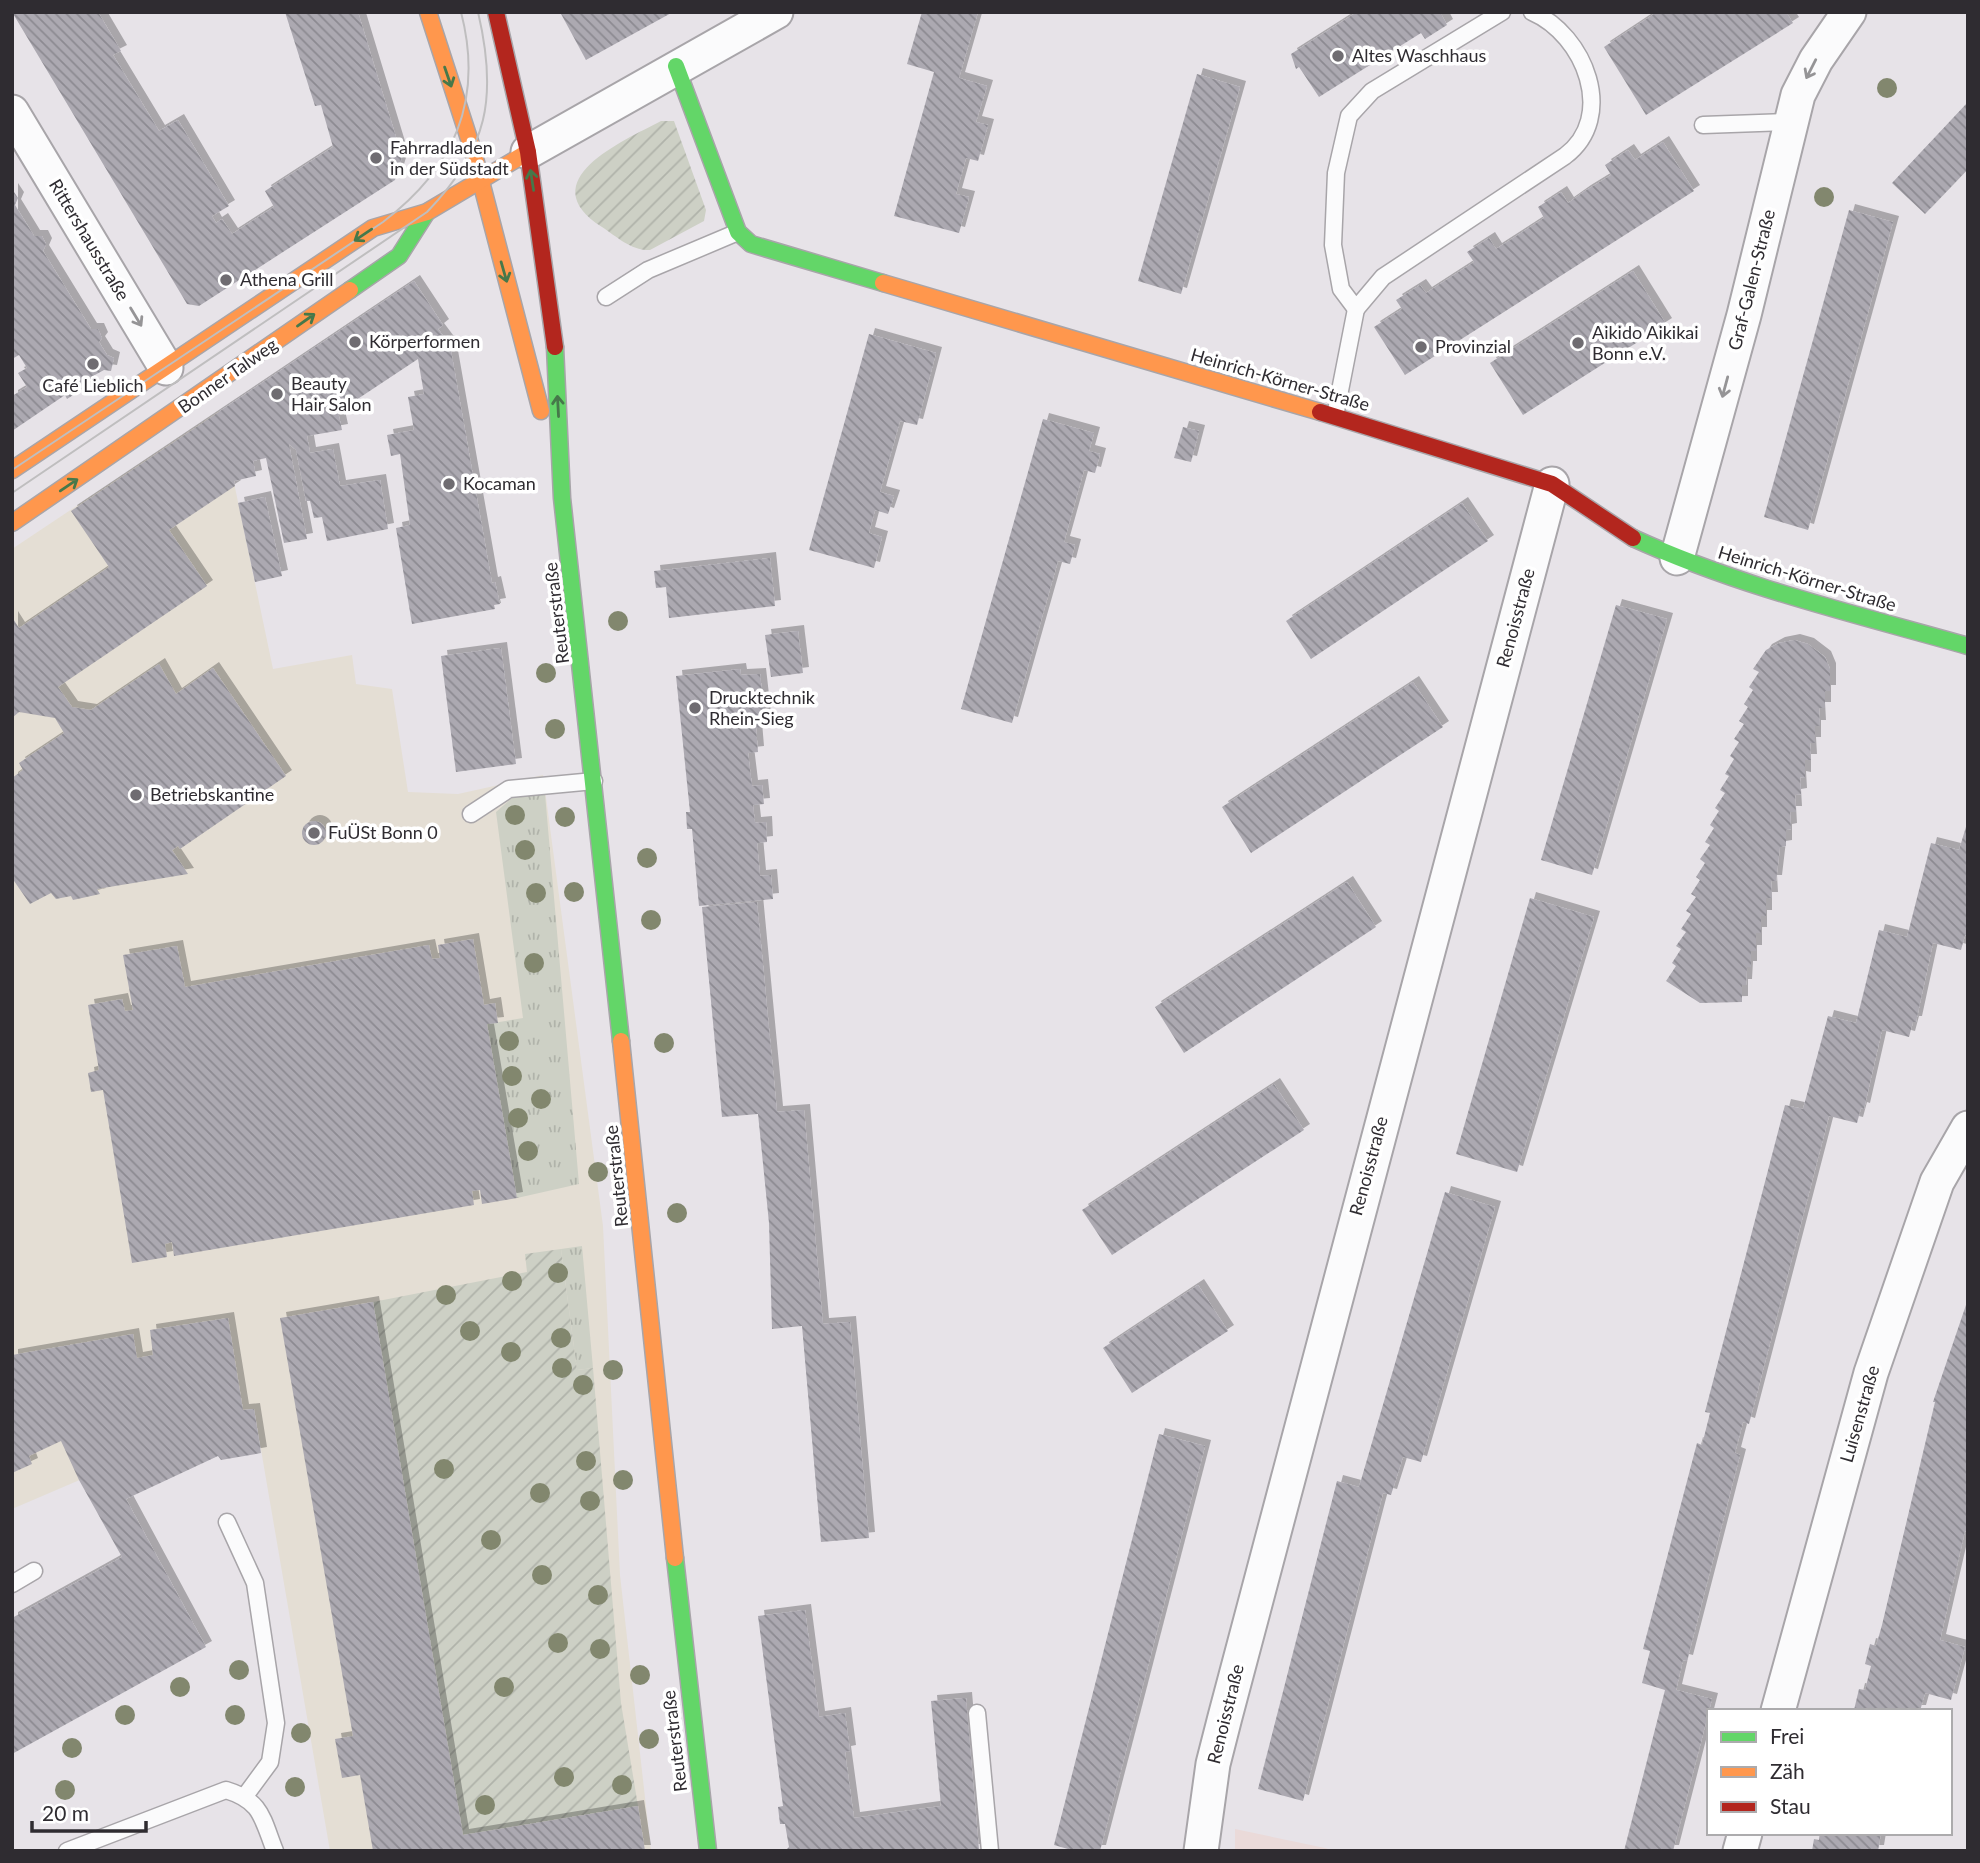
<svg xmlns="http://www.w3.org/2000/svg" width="1980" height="1863" font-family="Lato,sans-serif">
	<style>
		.commercial { fill: #e4ded4 }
		.education { fill: #eadad9 }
		.grass { fill: url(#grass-tufts) }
		.garden { fill: url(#garden-furrows) }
		.building { fill: url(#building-back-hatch); filter: url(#shadow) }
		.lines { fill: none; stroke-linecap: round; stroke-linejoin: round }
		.lane-casing { stroke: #a8a5a9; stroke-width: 19 }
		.street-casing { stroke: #a8a5a9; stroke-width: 37 }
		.fast-casing { stroke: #a8a5a9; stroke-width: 19 }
		.slow-casing { stroke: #a8a5a9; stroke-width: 19 }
		.jam-casing { stroke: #a8a5a9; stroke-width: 19 }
		.lane { stroke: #fbfbfc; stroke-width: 16 }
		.street { stroke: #fbfbfc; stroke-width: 33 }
		.fast { stroke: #63d668; stroke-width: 16 }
		.slow { stroke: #ff974d; stroke-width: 16 }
		.jam { stroke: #b3261e; stroke-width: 16 }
		.tram { stroke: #bfbebf; stroke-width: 2 }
		.tree { fill: #82876e }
		.oneway { stroke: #959496 }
		.oneway2 { stroke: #46784a }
		.poi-dot { fill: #6f6c71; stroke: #fff; stroke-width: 2.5 }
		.labels { text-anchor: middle; stroke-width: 7; stroke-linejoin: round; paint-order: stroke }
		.poi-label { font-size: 18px; fill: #2f2c31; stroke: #fff; text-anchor: start }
		.street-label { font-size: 18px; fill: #2f2c31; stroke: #fff }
	</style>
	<defs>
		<pattern id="grass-tufts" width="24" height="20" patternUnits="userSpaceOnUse" patternTransform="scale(1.75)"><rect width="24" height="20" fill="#cdd0c5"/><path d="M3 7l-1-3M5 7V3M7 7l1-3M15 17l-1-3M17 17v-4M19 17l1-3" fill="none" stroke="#b0b3aa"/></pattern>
		<pattern id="garden-furrows" width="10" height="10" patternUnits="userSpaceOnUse" patternTransform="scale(1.75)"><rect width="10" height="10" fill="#cdd0c5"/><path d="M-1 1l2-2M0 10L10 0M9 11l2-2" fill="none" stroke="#b0b3aa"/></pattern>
		<pattern id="building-back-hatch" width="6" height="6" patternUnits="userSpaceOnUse" patternTransform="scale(1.75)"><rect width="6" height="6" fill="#aca9b1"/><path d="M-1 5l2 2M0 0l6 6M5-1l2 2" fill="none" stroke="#8c8a91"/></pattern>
		<filter id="shadow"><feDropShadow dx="6" dy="-6" stdDeviation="0" flood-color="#0004"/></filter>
	</defs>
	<rect width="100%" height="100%" fill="#e7e3e8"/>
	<path class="commercial" d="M 219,411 L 273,669 L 352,655 L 356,684 L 392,689 L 408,792 L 458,794 L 543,775 L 603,1226 L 620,1575 L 651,1851 L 330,1851 L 254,1409 L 243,1410 L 12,1509 L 12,549 Z"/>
	<path class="education" d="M 1235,1829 L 1325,1848 L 1335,1851 L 1235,1851 Z"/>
	<g class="grass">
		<path d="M 545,794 L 579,1184 L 517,1198 L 487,1024 L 523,1018 L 496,812 L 512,798 Z"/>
		<path d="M 582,1246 L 593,1368 L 577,1370 L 561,1249 Z"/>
	</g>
	<g class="garden">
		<path d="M 661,121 L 674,121 L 706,210 L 704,221 L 650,250 C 632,251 617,237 602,227 C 530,181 623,141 661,121 Z"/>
		<path d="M 561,1249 L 577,1370 L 593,1368 L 621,1703 L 638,1806 L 463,1835 L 373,1302 L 527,1272 L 525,1254 Z"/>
	</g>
	<g class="building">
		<path d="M 12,12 L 98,12 L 121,51 L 113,55 L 159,131 L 178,120 L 229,206 L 212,216 L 216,223 L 222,219 L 232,234 L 274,207 L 265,191 L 333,147 L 321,105 L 315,106 L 285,12 L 358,12 L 402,157 L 395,180 L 199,306 L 187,304 Z"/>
		<path d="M 560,12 L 673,12 L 586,60 Z"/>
		<path d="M 922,12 L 978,12 L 959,78 L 987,86 L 976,122 L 988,125 L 978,161 L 966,158 L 956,194 L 969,197 L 959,233 L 894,216 L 934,72 L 907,64 Z"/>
		<path d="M 1357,12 L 1440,12 L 1447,25 L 1425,39 L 1421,33 L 1319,97 L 1299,67 L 1296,69 L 1291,54 Z"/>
		<path d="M 1657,12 L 1786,12 L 1793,23 L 1646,115 L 1604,47 Z"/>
		<path d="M 1197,74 L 1240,87 L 1181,294 L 1138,281 Z"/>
		<path d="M 1968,102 L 1968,169 L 1925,214 L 1892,183 Z"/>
		<path d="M 1663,142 L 1694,191 L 1405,375 L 1374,327 L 1402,309 L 1396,300 L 1420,285 L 1426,293 L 1474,262 L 1467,252 L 1489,238 L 1496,249 L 1544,218 L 1538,207 L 1561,192 L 1568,203 L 1585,191 L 1611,175 L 1605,165 L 1628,150 L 1635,160 Z"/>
		<path d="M 12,189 L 18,198 L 15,205 L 34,236 L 42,236 L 46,244 L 43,251 L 91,329 L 98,329 L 102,338 L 99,342 L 107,355 L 114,358 L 111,371 L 104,370 L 84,381 L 87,386 L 67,399 L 65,395 L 12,431 L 12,396 L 27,387 L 18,373 L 27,368 L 19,355 L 12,359 Z"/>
		<path d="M 1849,210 L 1893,222 L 1808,530 L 1764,517 Z"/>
		<path d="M 1633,271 L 1666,324 L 1523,415 L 1490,363 Z"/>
		<path d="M 414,281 L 443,325 L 438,329 L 450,345 L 492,583 L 495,582 L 500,604 L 494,605 L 495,609 L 412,624 L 396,528 L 410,525 L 400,454 L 391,456 L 387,435 L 414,430 L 408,397 L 424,394 L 418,359 L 338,412 L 342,430 L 307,436 L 310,453 L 333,449 L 340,486 L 380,480 L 388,529 L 327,541 L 322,517 L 314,518 L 310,501 L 306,501 L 296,450 L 289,444 L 307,539 L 284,543 L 266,458 L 253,461 L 256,476 L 234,481 L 235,486 L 169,530 L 207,586 L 58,687 L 72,707 L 91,710 L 159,664 L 176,694 L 213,668 L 286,776 L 180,849 L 178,846 L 172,850 L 188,874 L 97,889 L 100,894 L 73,900 L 71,896 L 56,899 L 51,893 L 30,904 L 12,878 L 12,778 L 23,770 L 19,763 L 64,733 L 55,718 L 19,712 L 12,718 L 12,617 L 19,628 L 109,567 L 71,511 Z"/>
		<path d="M 869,334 L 936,353 L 917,425 L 900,421 L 880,492 L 894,496 L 888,514 L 875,510 L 869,533 L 882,537 L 874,568 L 809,550 Z"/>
		<path d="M 1043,419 L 1094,433 L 1089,451 L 1100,454 L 1095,473 L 1084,470 L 1064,542 L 1075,545 L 1070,564 L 1058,561 L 1012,723 L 961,709 Z"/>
		<path d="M 1183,427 L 1199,431 L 1191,462 L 1174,458 Z"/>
		<path d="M 265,497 L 282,576 L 255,582 L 238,503 Z"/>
		<path d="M 1462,503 L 1488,541 L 1311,659 L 1286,621 Z"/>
		<path d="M 770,558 L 775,606 L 669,618 L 666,587 L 656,588 L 654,571 Z"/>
		<path d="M 1616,605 L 1667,619 L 1592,875 L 1541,860 Z"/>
		<path d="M 798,631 L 803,673 L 771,677 L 765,635 Z"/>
		<path d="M 1794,640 L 1808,644 L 1825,657 L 1830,669 L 1830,691 L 1825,691 L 1825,708 L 1819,708 L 1820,726 L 1815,726 L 1815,743 L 1810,743 L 1811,760 L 1805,760 L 1805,778 L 1800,777 L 1801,794 L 1795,795 L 1796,812 L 1790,812 L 1791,829 L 1786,830 L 1786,846 L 1780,847 L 1776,881 L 1771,881 L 1772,898 L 1766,898 L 1766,916 L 1761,916 L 1761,933 L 1756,933 L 1756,951 L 1751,951 L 1751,967 L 1747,967 L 1746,985 L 1742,985 L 1742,1002 L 1700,1003 L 1666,981 L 1676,966 L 1672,963 L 1681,949 L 1676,946 L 1686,932 L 1681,929 L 1691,914 L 1686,911 L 1696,897 L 1691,894 L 1700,880 L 1696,877 L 1705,863 L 1700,859 L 1710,845 L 1705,842 L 1714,828 L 1710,825 L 1719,811 L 1715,808 L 1725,793 L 1720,790 L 1729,776 L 1725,774 L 1734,759 L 1730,756 L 1739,742 L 1734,739 L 1744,724 L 1739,721 L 1748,707 L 1744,704 L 1753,690 L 1749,687 L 1759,672 L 1753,669 L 1766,650 L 1779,643 Z"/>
		<path d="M 501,648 L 516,764 L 456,772 L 441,656 Z"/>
		<path d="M 740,669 L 741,675 L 760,674 L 766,727 L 756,728 L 758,752 L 748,753 L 752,786 L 762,785 L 764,804 L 753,805 L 755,823 L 766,822 L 767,842 L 757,843 L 760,876 L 771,875 L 773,899 L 699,906 L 692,829 L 687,829 L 686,812 L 690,812 L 676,676 Z"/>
		<path d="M 1413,682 L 1443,727 L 1251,853 L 1222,807 Z"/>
		<path d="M 1968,820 L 1968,936 L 1965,935 L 1961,950 L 1933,943 L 1916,1022 L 1913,1022 L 1909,1037 L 1882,1030 L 1864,1109 L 1861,1108 L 1857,1123 L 1829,1116 L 1749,1424 L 1743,1422 L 1735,1453 L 1740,1455 L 1687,1661 L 1683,1660 L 1676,1690 L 1712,1699 L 1673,1851 L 1624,1851 L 1665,1690 L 1642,1683 L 1650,1651 L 1643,1649 L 1697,1443 L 1702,1445 L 1710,1413 L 1705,1412 L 1785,1105 L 1803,1109 L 1828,1016 L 1856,1023 L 1879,930 L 1907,937 L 1931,843 L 1959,850 Z"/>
		<circle cx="314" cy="833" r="12"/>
		<path d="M 1347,882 L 1376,927 L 1184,1053 L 1155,1007 Z"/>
		<path d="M 1530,898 L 1594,917 L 1517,1172 L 1456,1154 Z"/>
		<path d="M 757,902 L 777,1112 L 804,1110 L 823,1324 L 850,1322 L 869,1538 L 821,1542 L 802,1326 L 772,1329 L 769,1223 L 758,1114 L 722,1117 L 702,907 Z"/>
		<path d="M 473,939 L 484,1005 L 495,1003 L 498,1023 L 487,1024 L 517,1198 L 482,1204 L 480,1190 L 472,1191 L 474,1205 L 174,1256 L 172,1242 L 165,1244 L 167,1257 L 132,1263 L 103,1090 L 91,1092 L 88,1073 L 99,1070 L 88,1005 L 122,999 L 125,1011 L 133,1010 L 123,955 L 177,946 L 185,987 L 429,945 L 432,959 L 440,958 L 438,945 Z"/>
		<path d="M 1274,1084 L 1304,1130 L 1112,1255 L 1082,1210 Z"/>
		<path d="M 1445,1192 L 1495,1207 L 1421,1462 L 1403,1457 L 1391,1495 L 1383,1493 L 1303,1801 L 1258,1789 L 1337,1481 L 1359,1487 Z"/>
		<path d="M 1198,1285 L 1228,1331 L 1132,1393 L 1103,1348 Z"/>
		<path d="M 373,1302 L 463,1835 L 638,1806 L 645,1851 L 373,1851 L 360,1775 L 342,1778 L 335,1739 L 353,1736 L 280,1318 Z"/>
		<path d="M 1967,1302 L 1968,1532 L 1965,1531 L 1940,1640 L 1965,1647 L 1951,1700 L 1925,1693 L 1920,1711 L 1854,1710 L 1859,1689 L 1865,1690 L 1871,1666 L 1865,1664 L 1870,1644 L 1876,1646 L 1882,1625 L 1935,1402 L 1933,1402 Z"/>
		<path d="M 228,1318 L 243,1410 L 254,1409 L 261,1453 L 221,1460 L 218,1456 L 126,1499 L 206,1647 L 12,1754 L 12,1618 L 122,1557 L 79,1480 L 61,1441 L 29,1456 L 32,1464 L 12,1473 L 12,1355 L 133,1334 L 137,1358 L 153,1355 L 150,1330 Z"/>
		<path d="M 1159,1434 L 1205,1446 L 1100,1851 L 1075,1851 L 1054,1845 Z"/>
		<path d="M 805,1610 L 819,1717 L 845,1713 L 850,1751 L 845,1752 L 854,1818 L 941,1806 L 931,1701 L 966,1698 L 979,1850 L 785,1851 L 789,1847 L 785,1824 L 780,1824 L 778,1807 L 783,1806 L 758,1616 Z"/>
		<path d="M 1820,1833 L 1881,1833 L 1878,1851 L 1812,1851 L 1814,1839 L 1819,1840 Z"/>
	</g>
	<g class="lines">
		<g class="lane-casing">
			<g id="lane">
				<path d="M 1502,12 L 1372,91 L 1349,116 L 1336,173 L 1333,245 L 1341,289 L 1356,309 L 1383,277 L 1565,156 C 1617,117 1585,35 1532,12"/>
				<path d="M 1703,125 L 1790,122"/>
				<path d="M 606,297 L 648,270 L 738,232"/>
				<path d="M 1335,416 L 1356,309"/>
				<path d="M 471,814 L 509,789 L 594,781"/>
				<path d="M 227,1522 L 255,1583 L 276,1723 L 270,1762 L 245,1796"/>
				<path d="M 12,1584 L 34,1571"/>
				<path d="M 977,1713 L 990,1851"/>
				<path d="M 67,1851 L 226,1790 C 262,1801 262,1818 275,1851"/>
			</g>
		</g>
		<g class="street-casing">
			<g id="street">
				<path d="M 12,112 L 166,368"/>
				<path d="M 528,152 L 776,12"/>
				<path d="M 1677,558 L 1744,315 L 1798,95 L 1816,60 L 1849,12"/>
				<path d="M 1778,1711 L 1871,1373 L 1937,1182 L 1968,1128"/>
				<path d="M 1201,1851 L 1213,1764 L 1225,1717 L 1552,484"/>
				<path d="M 1740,1851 L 1745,1833"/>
			</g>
		</g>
		<g class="fast-casing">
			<g id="fast">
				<path d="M 676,66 L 738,232 L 751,244 L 883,283"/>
				<path d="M 350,290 L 399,256 L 427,212"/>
				<path d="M 555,347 L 562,498 L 621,1041"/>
				<path d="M 1633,538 C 1740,587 1855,614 1968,646"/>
				<path d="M 675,1558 L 708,1851"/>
			</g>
		</g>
		<g class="slow-casing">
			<g id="slow">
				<path d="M 428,12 L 473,151 L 541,411"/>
				<path d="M 883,283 L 1320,412"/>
				<path d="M 12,470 L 373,228 L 427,212 L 528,152"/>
				<path d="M 12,523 L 350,290"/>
				<path d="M 621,1041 L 675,1558"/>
			</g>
		</g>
		<g class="jam-casing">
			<g id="jam">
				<path d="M 496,12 L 528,152 L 555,347"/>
				<path d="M 1320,412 L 1552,484 L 1633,538"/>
			</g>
		</g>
		<use href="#lane" class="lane"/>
		<use href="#street" class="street"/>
		<use href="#fast" class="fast"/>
		<use href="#slow" class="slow"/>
		<use href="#jam" class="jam"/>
		<g class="tram">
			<path d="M 12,470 L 383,222 C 454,168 484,101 461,12"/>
			<path d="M 12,493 L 427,212 C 488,149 498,97 478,12"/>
		</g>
	</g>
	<g class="tree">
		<circle cx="1887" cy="88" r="10"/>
		<circle cx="1824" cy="197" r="10"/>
		<circle cx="618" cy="621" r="10"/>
		<circle cx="546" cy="673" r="10"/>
		<circle cx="555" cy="729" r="10"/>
		<circle cx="515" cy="815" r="10"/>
		<circle cx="565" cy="817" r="10"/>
		<circle cx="525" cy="850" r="10"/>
		<circle cx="647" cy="858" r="10"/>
		<circle cx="574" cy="892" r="10"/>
		<circle cx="536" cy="893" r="10"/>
		<circle cx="651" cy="920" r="10"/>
		<circle cx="534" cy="963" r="10"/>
		<circle cx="509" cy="1041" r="10"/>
		<circle cx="664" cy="1043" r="10"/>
		<circle cx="512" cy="1076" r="10"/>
		<circle cx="541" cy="1099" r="10"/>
		<circle cx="518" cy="1118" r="10"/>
		<circle cx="528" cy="1151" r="10"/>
		<circle cx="598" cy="1172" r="10"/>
		<circle cx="677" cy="1213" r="10"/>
		<circle cx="558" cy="1273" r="10"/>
		<circle cx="512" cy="1281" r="10"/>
		<circle cx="446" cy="1295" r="10"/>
		<circle cx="470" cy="1331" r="10"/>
		<circle cx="561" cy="1338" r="10"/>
		<circle cx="511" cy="1352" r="10"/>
		<circle cx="562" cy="1368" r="10"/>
		<circle cx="613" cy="1370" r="10"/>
		<circle cx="583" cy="1385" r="10"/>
		<circle cx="586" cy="1461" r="10"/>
		<circle cx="444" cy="1469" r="10"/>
		<circle cx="623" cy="1480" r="10"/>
		<circle cx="540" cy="1493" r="10"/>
		<circle cx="590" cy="1501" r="10"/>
		<circle cx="491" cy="1540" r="10"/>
		<circle cx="542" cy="1575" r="10"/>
		<circle cx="598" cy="1595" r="10"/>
		<circle cx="558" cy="1643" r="10"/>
		<circle cx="600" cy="1649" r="10"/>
		<circle cx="239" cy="1670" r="10"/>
		<circle cx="640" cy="1675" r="10"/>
		<circle cx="180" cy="1687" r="10"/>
		<circle cx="504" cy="1687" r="10"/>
		<circle cx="125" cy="1715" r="10"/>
		<circle cx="235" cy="1715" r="10"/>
		<circle cx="301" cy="1733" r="10"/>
		<circle cx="649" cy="1739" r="10"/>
		<circle cx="72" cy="1748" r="10"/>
		<circle cx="564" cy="1777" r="10"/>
		<circle cx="622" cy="1785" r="10"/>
		<circle cx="295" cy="1787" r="10"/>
		<circle cx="65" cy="1790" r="10"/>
		<circle cx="485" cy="1805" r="10"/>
	</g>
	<defs><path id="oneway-shaft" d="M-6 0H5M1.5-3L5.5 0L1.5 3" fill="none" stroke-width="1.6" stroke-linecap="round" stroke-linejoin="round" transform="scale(1.75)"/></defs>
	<g class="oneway">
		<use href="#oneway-shaft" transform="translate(1811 69) rotate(117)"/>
		<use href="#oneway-shaft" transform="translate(136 317) rotate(59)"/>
		<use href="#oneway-shaft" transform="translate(1725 387) rotate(105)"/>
	</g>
	<g class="oneway2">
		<use href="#oneway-shaft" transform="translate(448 77) rotate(71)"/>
		<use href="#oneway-shaft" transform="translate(532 180) rotate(-99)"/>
		<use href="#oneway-shaft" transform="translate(363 235) rotate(146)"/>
		<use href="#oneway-shaft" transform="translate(504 272) rotate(74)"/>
		<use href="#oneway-shaft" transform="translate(306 320) rotate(-35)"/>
		<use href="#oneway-shaft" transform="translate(558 406) rotate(-93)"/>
		<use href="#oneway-shaft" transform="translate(69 485) rotate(-34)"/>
	</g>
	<g class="poi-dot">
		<circle cx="1338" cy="56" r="7"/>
		<circle cx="376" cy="158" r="7"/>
		<circle cx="226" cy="280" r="7"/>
		<circle cx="355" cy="342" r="7"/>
		<circle cx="1578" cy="343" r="7"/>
		<circle cx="1421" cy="347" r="7"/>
		<circle cx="93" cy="364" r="7"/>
		<circle cx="277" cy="394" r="7"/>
		<circle cx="449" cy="484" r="7"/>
		<circle cx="695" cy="708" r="7"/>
		<circle cx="136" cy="795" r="7"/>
		<circle cx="314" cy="833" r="7"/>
	</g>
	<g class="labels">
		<g class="poi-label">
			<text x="1352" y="62">Altes Waschhaus</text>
			<text x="390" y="154">Fahrradladen<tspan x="390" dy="21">in der Südstadt</tspan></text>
			<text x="240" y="286">Athena Grill</text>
			<text x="1592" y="339">Aikido Aikikai<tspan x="1592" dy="21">Bonn e.V.</tspan></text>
			<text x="369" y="348">Körperformen</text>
			<text x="1435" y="353">Provinzial</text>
			<text x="291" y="390">Beauty<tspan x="291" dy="21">Hair Salon</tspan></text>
			<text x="93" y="392" text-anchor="middle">Café Lieblich</text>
			<text x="463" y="490">Kocaman</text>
			<text x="709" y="704">Drucktechnik<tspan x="709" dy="21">Rhein-Sieg</tspan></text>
			<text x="150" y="801">Betriebskantine</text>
			<text x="328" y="839">FuÜSt Bonn 0</text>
		</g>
		<g class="street-label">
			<text transform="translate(89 240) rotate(59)" y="6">Rittershausstraße</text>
			<text transform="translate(1752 280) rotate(-76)" y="6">Graf-Galen-Straße</text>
			<text transform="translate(228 376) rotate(-35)" y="6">Bonner Talweg</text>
			<text transform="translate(1280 380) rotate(16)" y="6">Heinrich-Körner-Straße</text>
			<text transform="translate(1807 579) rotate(17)" y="6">Heinrich-Körner-Straße</text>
			<text transform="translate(557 613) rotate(-97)" y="6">Reuterstraße</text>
			<text transform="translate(1516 618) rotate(-75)" y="6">Renoisstraße</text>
			<text transform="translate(1369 1166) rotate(-75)" y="6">Renoisstraße</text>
			<text transform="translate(617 1176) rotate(-96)" y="6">Reuterstraße</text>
			<text transform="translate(1860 1414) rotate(-74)" y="6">Luisenstraße</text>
			<text transform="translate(1226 1714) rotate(-76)" y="6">Renoisstraße</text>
			<text transform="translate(675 1741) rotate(-97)" y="6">Reuterstraße</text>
		</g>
	</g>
	<rect width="1980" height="1863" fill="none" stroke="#2f2c31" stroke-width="28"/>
	<rect x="1707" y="1709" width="245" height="126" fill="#ffffff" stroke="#acabad" stroke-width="2"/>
	<rect x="1721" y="1732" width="35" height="10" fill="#63d668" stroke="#acabad" stroke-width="2"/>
	<text x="1770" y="1744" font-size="21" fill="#2f2c31">Frei</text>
	<rect x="1721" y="1767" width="35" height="10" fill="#ff974d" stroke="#acabad" stroke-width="2"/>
	<text x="1770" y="1779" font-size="21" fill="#2f2c31">Zäh</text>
	<rect x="1721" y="1802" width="35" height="10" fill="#b3261e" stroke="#acabad" stroke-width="2"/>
	<text x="1770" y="1814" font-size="21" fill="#2f2c31">Stau</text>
	<path d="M32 1821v10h114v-10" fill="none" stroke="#2f2c31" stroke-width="3.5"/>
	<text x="42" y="1821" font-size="21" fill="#2f2c31" stroke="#ffffff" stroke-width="5" paint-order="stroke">20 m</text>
</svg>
